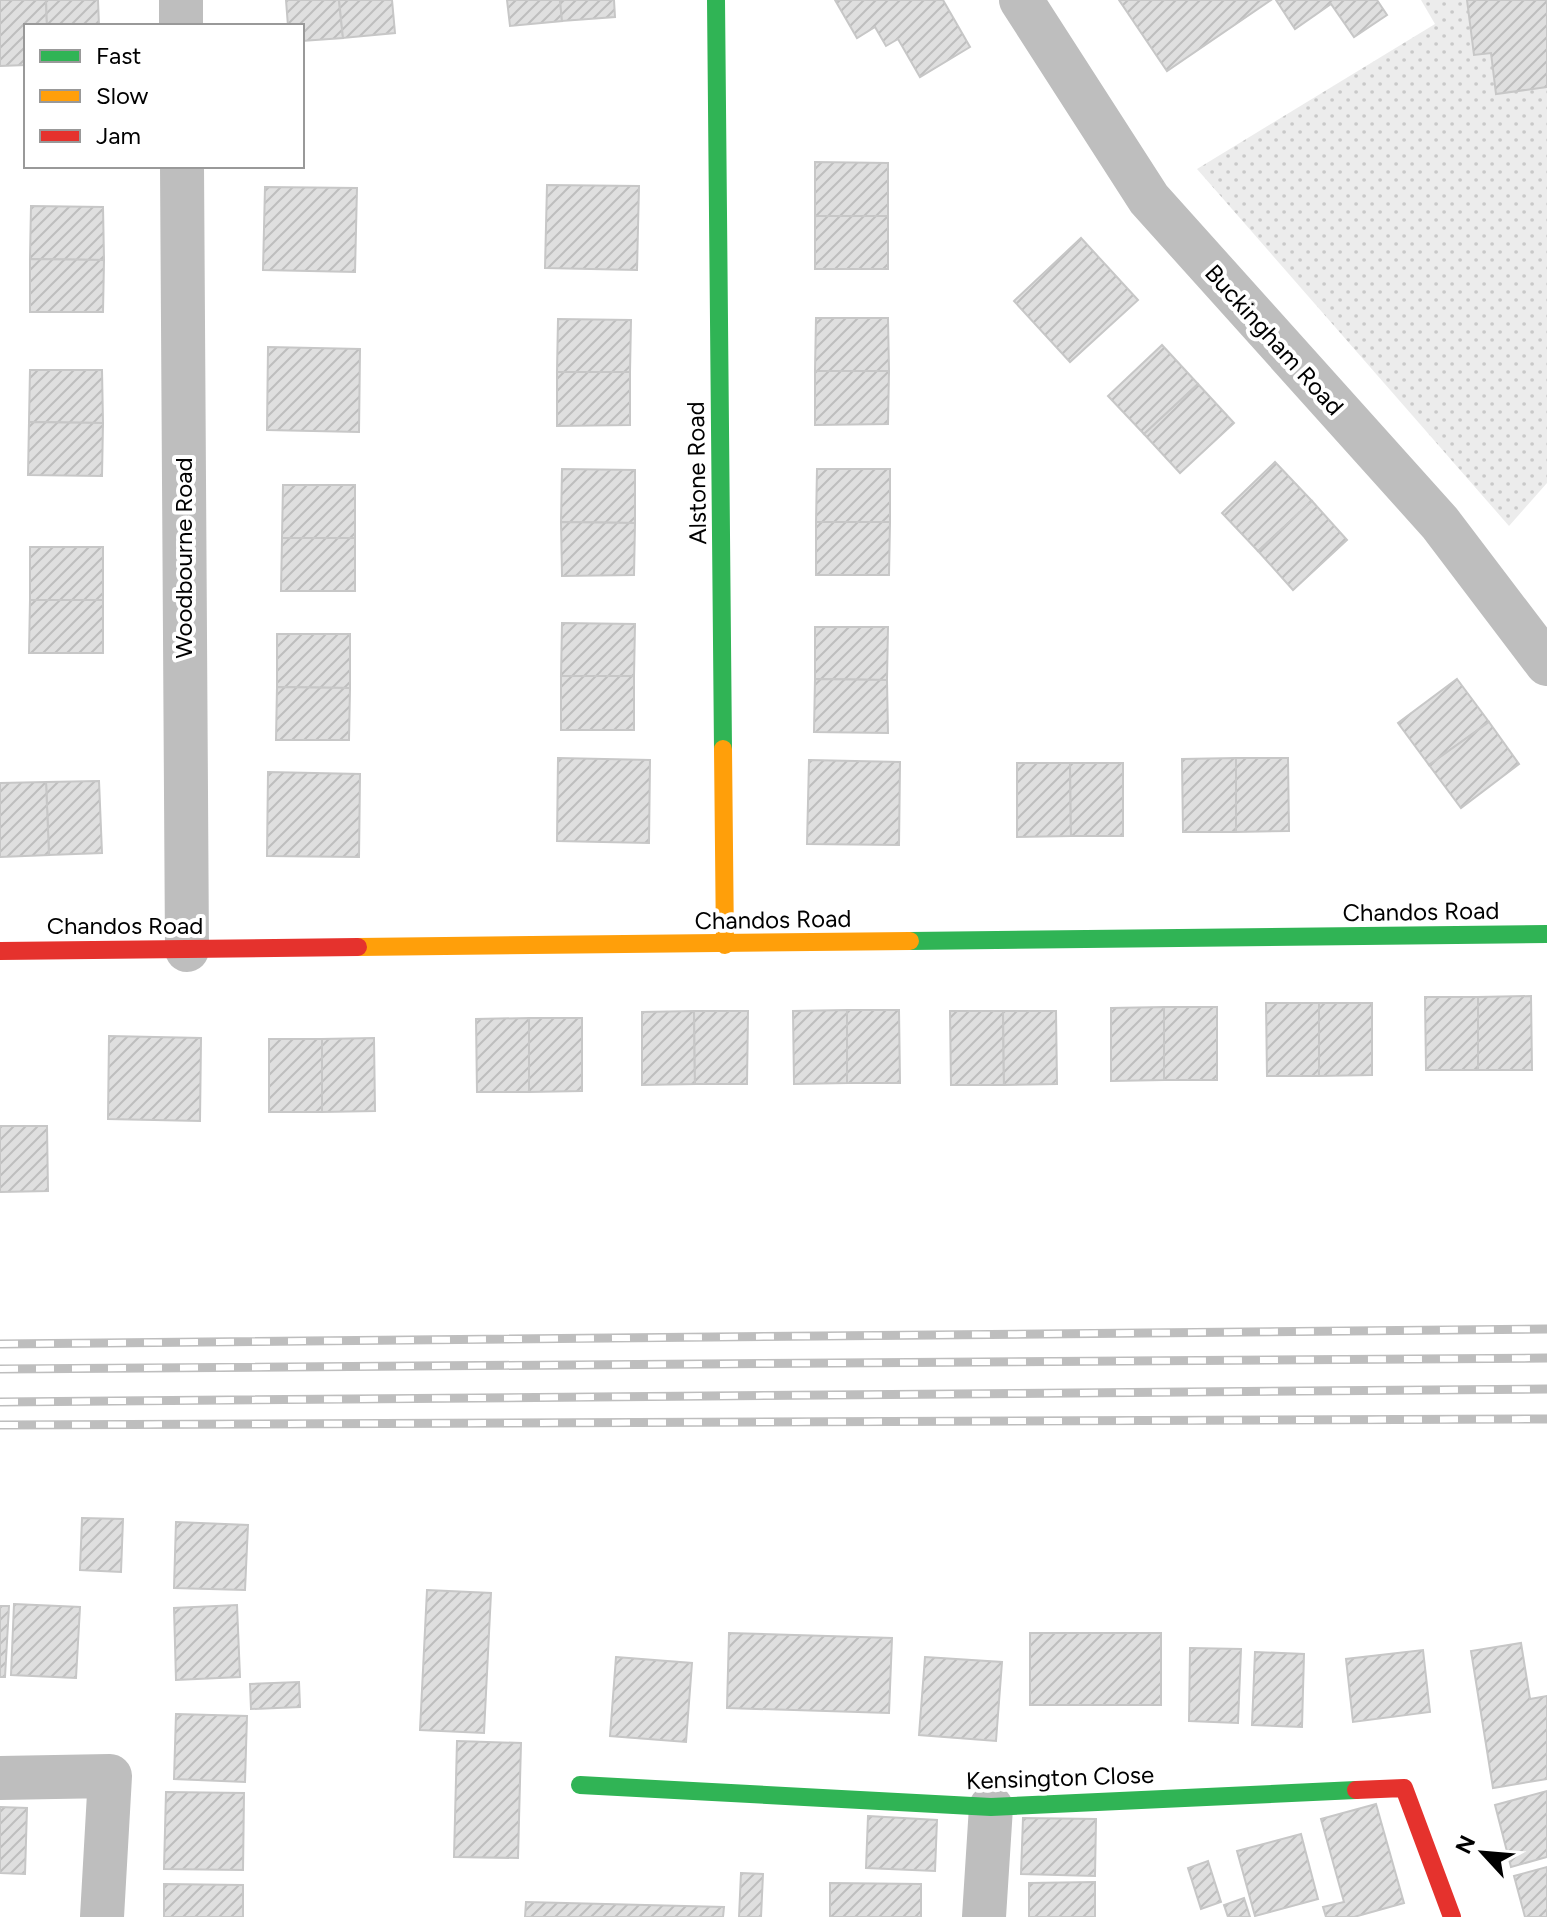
<svg xmlns="http://www.w3.org/2000/svg" width="1547" height="1917" font-family="Figtree,sans-serif">
	<style>
		.park { fill: url(#park-dots) }
		.building { fill: url(#building-hatch); stroke: #c7c7c7; stroke-width: 2 }
		.lines { fill: none; stroke-linecap: round; stroke-linejoin: round }
		.street { stroke: #bebebe; stroke-width: 44 }
		.fast { stroke: #30b455; stroke-width: 18 }
		.slow { stroke: #ff9f0a; stroke-width: 18 }
		.jam { stroke: #e5322d; stroke-width: 18 }
		.rail-casing { stroke: #bebebe; stroke-width: 9 }
		.rail { stroke: #fff; stroke-width: 6; stroke-dasharray: 18; stroke-linecap: butt }
		.labels { text-anchor: middle; stroke-width: 8; stroke-linejoin: round; paint-order: stroke }
		.street-label { font-size: 24px; fill: #000; stroke: #fff }
	</style>
	<defs>
		<pattern id="park-dots" width="8" height="8" patternUnits="userSpaceOnUse" patternTransform="scale(2)"><rect width="8" height="8" fill="#ececec"/><path d="M2 2h.1M6 6h.1" fill="none" stroke="#c9c9c9" stroke-width="1.8" stroke-linecap="round"/></pattern>
		<pattern id="building-hatch" width="6" height="6" patternUnits="userSpaceOnUse" patternTransform="scale(2)"><rect width="6" height="6" fill="#dfdfdf"/><path d="M-1 1l2-2M0 6l6-6M5 7l2-2" fill="none" stroke="#bebebe"/></pattern>
	</defs>
	<rect width="100%" height="100%" fill="#fff"/>
	<path class="park" d="M 1421,0 L 1467,0 L 1474,55 L 1491,53 L 1496,93 L 1547,87 L 1547,483 L 1509,526 L 1197,169 L 1435,24 Z"/>
	<g class="building">
		<path d="M 0,0 L 46,0 L 47,26 L 26,26 L 26,65 L 0,66 Z"/>
		<path d="M 46,0 L 98,0 L 99,26 L 47,26 Z"/>
		<path d="M 286,0 L 339,0 L 343,38 L 302,41 L 302,26 L 288,26 Z"/>
		<path d="M 339,0 L 392,0 L 395,33 L 343,38 Z"/>
		<path d="M 507,0 L 560,0 L 562,21 L 510,26 Z"/>
		<path d="M 560,0 L 614,0 L 615,17 L 562,21 Z"/>
		<path d="M 835,0 L 943,0 L 970,47 L 920,77 L 898,39 L 886,46 L 875,27 L 857,38 Z"/>
		<path d="M 1119,0 L 1271,0 L 1167,71 Z"/>
		<path d="M 1276,0 L 1377,0 L 1387,15 L 1354,37 L 1331,4 L 1295,29 Z"/>
		<path d="M 1467,0 L 1547,0 L 1547,87 L 1496,94 L 1491,53 L 1474,55 Z"/>
		<path d="M 815,162 L 888,163 L 888,216 L 815,216 Z"/>
		<path d="M 547,185 L 639,186 L 637,270 L 545,268 Z"/>
		<path d="M 265,187 L 357,188 L 355,272 L 263,270 Z"/>
		<path d="M 31,206 L 103,207 L 104,260 L 30,259 Z"/>
		<rect x="815" y="216" width="73" height="53"/>
		<path d="M 1081,238 L 1138,300 L 1070,362 L 1014,301 Z"/>
		<path d="M 30,259 L 104,260 L 103,312 L 30,312 Z"/>
		<path d="M 816,318 L 888,318 L 889,371 L 815,371 Z"/>
		<path d="M 558,319 L 631,320 L 630,372 L 557,372 Z"/>
		<path d="M 1162,345 L 1198,384 L 1144,434 L 1108,396 Z"/>
		<path d="M 268,347 L 360,349 L 359,432 L 267,430 Z"/>
		<path d="M 30,370 L 102,370 L 103,423 L 29,422 Z"/>
		<path d="M 815,371 L 889,371 L 888,424 L 815,425 Z"/>
		<path d="M 557,372 L 630,372 L 630,425 L 557,426 Z"/>
		<path d="M 1198,384 L 1234,423 L 1180,473 L 1144,434 Z"/>
		<path d="M 29,422 L 103,423 L 102,476 L 28,475 Z"/>
		<path d="M 1275,462 L 1312,501 L 1258,551 L 1222,513 Z"/>
		<path d="M 562,469 L 635,470 L 635,523 L 561,522 Z"/>
		<path d="M 817,469 L 890,469 L 890,522 L 816,522 Z"/>
		<path d="M 283,485 L 355,485 L 355,538 L 282,538 Z"/>
		<path d="M 1312,501 L 1347,540 L 1293,590 L 1258,551 Z"/>
		<path d="M 561,522 L 635,523 L 634,575 L 562,576 Z"/>
		<path d="M 816,522 L 890,522 L 889,575 L 816,575 Z"/>
		<path d="M 282,538 L 355,538 L 355,591 L 281,591 Z"/>
		<rect x="30" y="547" width="73" height="53"/>
		<path d="M 30,600 L 103,600 L 103,653 L 29,653 Z"/>
		<path d="M 562,623 L 635,624 L 634,676 L 561,676 Z"/>
		<path d="M 815,627 L 888,627 L 887,680 L 815,679 Z"/>
		<path d="M 277,634 L 350,634 L 350,688 L 277,687 Z"/>
		<rect x="561" y="676" width="73" height="54"/>
		<path d="M 815,679 L 887,680 L 888,733 L 814,732 Z"/>
		<path d="M 1457,679 L 1489,722 L 1429,765 L 1398,723 Z"/>
		<path d="M 277,687 L 350,688 L 349,740 L 276,740 Z"/>
		<path d="M 1489,722 L 1519,764 L 1461,808 L 1429,765 Z"/>
		<path d="M 558,758 L 650,760 L 649,843 L 557,841 Z"/>
		<path d="M 1236,758 L 1236,832 L 1183,832 L 1182,759 Z"/>
		<path d="M 1236,758 L 1288,758 L 1289,831 L 1236,832 Z"/>
		<path d="M 809,760 L 900,762 L 899,845 L 807,844 Z"/>
		<path d="M 1017,763 L 1070,763 L 1071,836 L 1017,837 Z"/>
		<path d="M 1070,763 L 1123,763 L 1123,836 L 1071,836 Z"/>
		<path d="M 268,772 L 360,774 L 359,857 L 267,856 Z"/>
		<path d="M 99,781 L 102,853 L 49,855 L 46,782 Z"/>
		<path d="M 46,782 L 49,855 L 0,857 L 0,783 Z"/>
		<path d="M 1531,996 L 1532,1070 L 1478,1070 L 1478,997 Z"/>
		<path d="M 1425,997 L 1478,997 L 1478,1070 L 1426,1070 Z"/>
		<path d="M 1266,1003 L 1319,1003 L 1319,1076 L 1267,1076 Z"/>
		<path d="M 1319,1003 L 1372,1003 L 1372,1075 L 1319,1076 Z"/>
		<path d="M 1164,1007 L 1164,1080 L 1111,1081 L 1111,1008 Z"/>
		<rect x="1164" y="1007" width="53" height="73"/>
		<path d="M 847,1010 L 847,1083 L 794,1084 L 793,1011 Z"/>
		<path d="M 847,1010 L 899,1010 L 900,1083 L 847,1083 Z"/>
		<path d="M 694,1011 L 695,1084 L 642,1085 L 642,1012 Z"/>
		<path d="M 694,1011 L 748,1011 L 747,1084 L 695,1084 Z"/>
		<path d="M 950,1011 L 1003,1011 L 1004,1085 L 951,1085 Z"/>
		<path d="M 1003,1011 L 1056,1011 L 1057,1084 L 1004,1085 Z"/>
		<path d="M 529,1018 L 529,1092 L 477,1092 L 476,1019 Z"/>
		<path d="M 529,1018 L 582,1018 L 582,1091 L 529,1092 Z"/>
		<path d="M 109,1036 L 201,1038 L 200,1121 L 108,1119 Z"/>
		<path d="M 374,1038 L 375,1111 L 322,1112 L 322,1039 Z"/>
		<rect x="269" y="1039" width="53" height="73"/>
		<path d="M 0,1126 L 47,1126 L 48,1191 L 0,1192 Z"/>
		<path d="M 82,1518 L 123,1519 L 121,1572 L 80,1570 Z"/>
		<path d="M 176,1522 L 248,1525 L 245,1590 L 174,1588 Z"/>
		<path d="M 427,1590 L 491,1593 L 484,1733 L 420,1730 Z"/>
		<path d="M 14,1604 L 80,1607 L 76,1678 L 11,1675 Z"/>
		<path d="M 237,1605 L 240,1677 L 176,1680 L 174,1608 Z"/>
		<path d="M 0,1606 L 9,1606 L 5,1677 L 0,1677 Z"/>
		<path d="M 729,1633 L 892,1638 L 889,1713 L 727,1708 Z"/>
		<rect x="1030" y="1633" width="131" height="72"/>
		<path d="M 1521,1643 L 1530,1699 L 1547,1696 L 1547,1779 L 1493,1788 L 1471,1651 Z"/>
		<path d="M 1190,1648 L 1241,1649 L 1238,1723 L 1189,1721 Z"/>
		<path d="M 1423,1650 L 1430,1712 L 1353,1722 L 1346,1659 Z"/>
		<path d="M 1255,1652 L 1304,1654 L 1302,1727 L 1252,1725 Z"/>
		<path d="M 616,1657 L 692,1663 L 686,1742 L 610,1736 Z"/>
		<path d="M 925,1657 L 1002,1662 L 996,1741 L 919,1735 Z"/>
		<path d="M 299,1682 L 300,1707 L 251,1709 L 250,1684 Z"/>
		<path d="M 176,1714 L 247,1716 L 245,1782 L 174,1779 Z"/>
		<path d="M 457,1741 L 521,1743 L 518,1858 L 454,1857 Z"/>
		<path d="M 1547,1791 L 1547,1857 L 1511,1867 L 1495,1805 Z"/>
		<path d="M 166,1792 L 244,1793 L 243,1870 L 164,1869 Z"/>
		<path d="M 1376,1804 L 1404,1903 L 1354,1917 L 1326,1917 L 1323,1907 L 1344,1902 L 1321,1819 Z"/>
		<path d="M 0,1807 L 27,1808 L 25,1874 L 0,1873 Z"/>
		<path d="M 868,1816 L 937,1820 L 935,1871 L 866,1868 Z"/>
		<path d="M 1023,1818 L 1096,1819 L 1095,1876 L 1021,1874 Z"/>
		<path d="M 1301,1834 L 1318,1899 L 1255,1916 L 1237,1851 Z"/>
		<path d="M 1208,1861 L 1221,1902 L 1201,1909 L 1188,1868 Z"/>
		<path d="M 1547,1867 L 1547,1917 L 1525,1917 L 1514,1876 Z"/>
		<path d="M 741,1873 L 763,1874 L 761,1917 L 739,1917 Z"/>
		<path d="M 1095,1882 L 1095,1917 L 1029,1917 L 1029,1883 Z"/>
		<path d="M 830,1883 L 921,1884 L 921,1917 L 830,1917 Z"/>
		<path d="M 164,1884 L 243,1885 L 243,1917 L 164,1917 Z"/>
		<path d="M 1244,1898 L 1250,1917 L 1228,1917 L 1224,1905 Z"/>
		<path d="M 526,1902 L 724,1907 L 723,1917 L 525,1917 Z"/>
	</g>
	<g class="lines">
		<g class="street">
			<path d="M 181,0 L 181,26"/>
			<path d="M 1021,0 L 1149,199 L 1440,523 L 1547,664"/>
			<path d="M 182,166 L 187,950"/>
			<path d="M 0,1778 L 110,1776 L 102,1917"/>
			<path d="M 984,1917 L 991,1807"/>
		</g>
		<g class="fast">
			<path d="M 716,0 L 723,749"/>
			<path d="M 910,941 L 1547,934"/>
			<path d="M 580,1785 L 991,1807 L 1356,1790"/>
		</g>
		<g class="slow">
			<path d="M 723,749 L 725,945"/>
			<path d="M 358,947 L 910,941"/>
		</g>
		<g class="jam">
			<path d="M 0,951 L 358,947"/>
			<path d="M 1356,1790 L 1404,1788 L 1452,1917"/>
		</g>
		<g class="rail-casing">
			<g id="rail">
				<path d="M 0,1344 L 1547,1329"/>
				<path d="M 0,1369 L 1547,1358"/>
				<path d="M 0,1402 L 1547,1389"/>
				<path d="M 0,1425 L 1547,1419"/>
			</g>
		</g>
		<use href="#rail" class="rail"/>
	</g>
	<g class="labels">
		<g class="street-label">
			<text transform="translate(1274 340) rotate(48)" y="8">Buckingham Road</text>
			<text transform="translate(697 473) rotate(-91)" y="8">Alstone Road</text>
			<text transform="translate(184 558) rotate(-90)" y="8">Woodbourne Road</text>
			<text transform="translate(1421 912) rotate(-1)" y="8">Chandos Road</text>
			<text transform="translate(773 920) rotate(-1)" y="8">Chandos Road</text>
			<text x="125" y="934">Chandos Road</text>
			<text transform="translate(1060 1778) rotate(-2)" y="8">Kensington Close</text>
		</g>
	</g>
	<rect x="24" y="24" width="280" height="144" fill="#ffffff" stroke="#999999" stroke-width="2"/>
	<rect x="40" y="50" width="40" height="12" fill="#30b455" stroke="#999999" stroke-width="2"/>
	<text x="96" y="64" font-size="24" fill="#000000">Fast</text>
	<rect x="40" y="90" width="40" height="12" fill="#ff9f0a" stroke="#999999" stroke-width="2"/>
	<text x="96" y="104" font-size="24" fill="#000000">Slow</text>
	<rect x="40" y="130" width="40" height="12" fill="#e5322d" stroke="#999999" stroke-width="2"/>
	<text x="96" y="144" font-size="24" fill="#000000">Jam</text>
	<g transform="translate(1483 1853) rotate(296)" stroke="#ffffff" stroke-width="6" paint-order="stroke">
	<path d="M0-6L14 30L0 20L-14 30Z" fill="#000000"/>
	<text y="-12" font-size="22" font-weight="bold" text-anchor="middle" fill="#000000">N</text>
	</g>
</svg>
